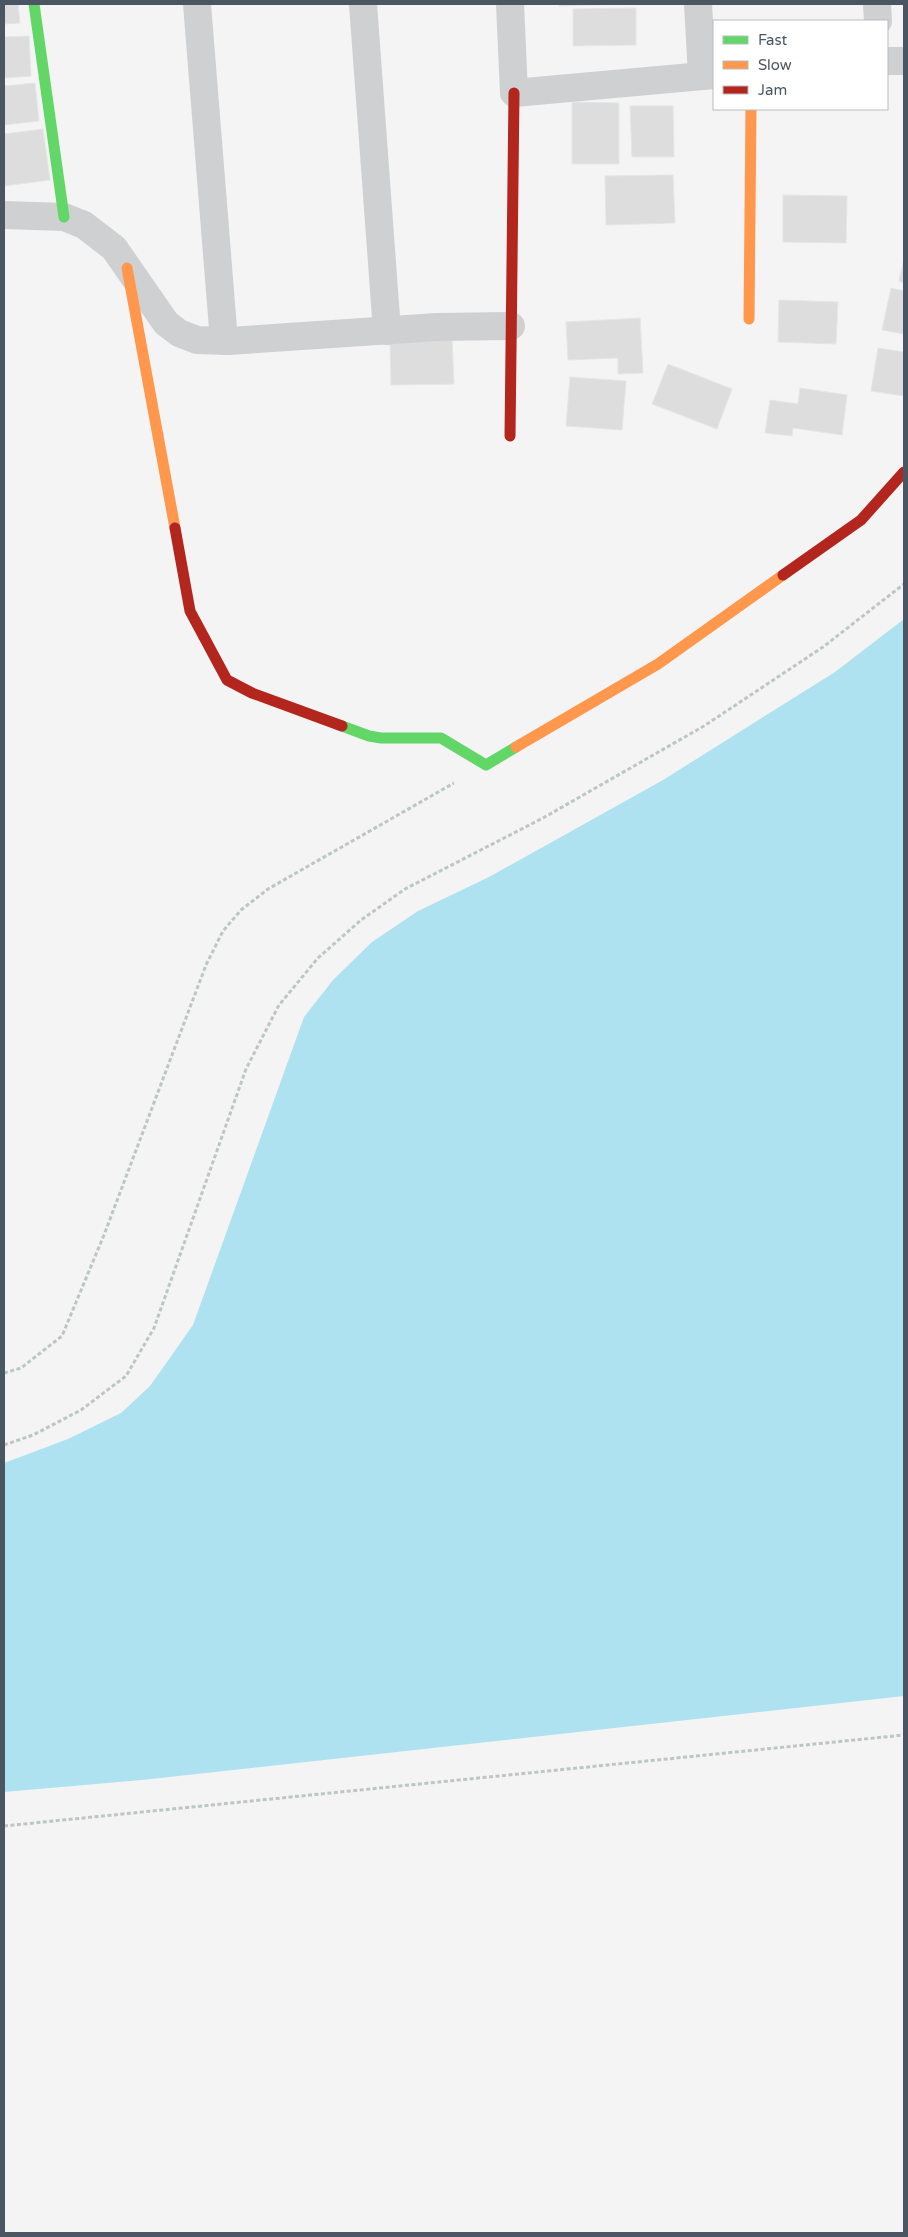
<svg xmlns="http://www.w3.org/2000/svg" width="908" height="2237" font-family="'Varela Round',sans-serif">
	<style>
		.water { fill: #aee2f0 }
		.building { fill: #ddddde; stroke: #e5e6e7 }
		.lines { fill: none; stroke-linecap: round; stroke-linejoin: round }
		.path { stroke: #bcc7c4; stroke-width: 3; stroke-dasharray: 4 2.5; stroke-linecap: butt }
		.street { stroke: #ced0d2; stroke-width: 28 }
		.fast { stroke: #63d668; stroke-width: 11 }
		.slow { stroke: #ff974d; stroke-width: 11 }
		.jam { stroke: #b3261e; stroke-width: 11 }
	</style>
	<rect width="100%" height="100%" fill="#f4f4f4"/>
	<path class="water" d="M 904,619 L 904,1696 L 142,1780 L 4,1792 L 4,1463 L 68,1439 L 121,1413 L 150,1386 L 193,1325 L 304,1017 L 333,980 L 372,942 L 418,911 L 489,877 L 663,780 L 835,672 Z"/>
	<g class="building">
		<path d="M 4,4 L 18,4 L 20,23 L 4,24 Z"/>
		<path d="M 559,4 L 629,4 L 559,6 Z"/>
		<path d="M 636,8 L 636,45 L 573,46 L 573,9 Z"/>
		<path d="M 29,36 L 31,76 L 4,78 L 4,37 Z"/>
		<path d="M 35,83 L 39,121 L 4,125 L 4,86 Z"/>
		<path d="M 572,102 L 619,103 L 619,164 L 572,164 Z"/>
		<path d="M 630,106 L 673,106 L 674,157 L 632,157 Z"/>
		<path d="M 43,129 L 50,180 L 4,186 L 4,134 Z"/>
		<path d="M 673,175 L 675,223 L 606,225 L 605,176 Z"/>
		<path d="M 783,195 L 847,196 L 846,243 L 783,242 Z"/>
		<path d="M 904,258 L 904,283 L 899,281 Z"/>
		<path d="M 891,288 L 904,291 L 904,334 L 882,330 Z"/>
		<path d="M 779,300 L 838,302 L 836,344 L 778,342 Z"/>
		<path d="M 640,318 L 643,373 L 618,374 L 618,358 L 568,360 L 566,322 Z"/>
		<path d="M 452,340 L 454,384 L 391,385 L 390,341 Z"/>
		<path d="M 878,348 L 904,352 L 904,396 L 871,391 Z"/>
		<path d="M 668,364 L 732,389 L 717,429 L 652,404 Z"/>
		<path d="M 570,377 L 626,381 L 622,430 L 566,426 Z"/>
		<path d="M 800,388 L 847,395 L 842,435 L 793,428 L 792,436 L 765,433 L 770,400 L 798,404 Z"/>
	</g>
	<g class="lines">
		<g class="path">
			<path d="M 4,1373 L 21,1368 L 62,1336 L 104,1235 L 206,965 L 223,931 L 241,910 L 268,889 L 454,783"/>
			<path d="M 4,1445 L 33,1435 L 81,1410 L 126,1376 L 154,1328 L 246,1069 L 279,1005 L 318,958 L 361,920 L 405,889 L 543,818 L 704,726 L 823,647 L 904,584"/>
			<path d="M 4,1826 L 904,1735"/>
		</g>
		<g class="street">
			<path d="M 197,4 L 224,341"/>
			<path d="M 363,4 L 387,331"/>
			<path d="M 510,4 L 514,93 L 714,75"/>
			<path d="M 698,4 L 702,76"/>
			<path d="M 877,4 L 878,21"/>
			<path d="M 887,61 L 904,61"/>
			<path d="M 4,215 L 64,217 L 84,225 L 114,248 L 166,323 L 179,333 L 197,340 L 229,341 L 437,327 L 511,326"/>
		</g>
		<g class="fast">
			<path d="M 34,4 L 64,217"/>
			<path d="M 342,726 L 369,736 L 381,738 L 441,738 L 486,765 L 516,747"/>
		</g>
		<g class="slow">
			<path d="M 127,268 L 175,528"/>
			<path d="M 749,319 L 751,109"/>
			<path d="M 516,747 L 658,664 L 783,575"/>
		</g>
		<g class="jam">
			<path d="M 510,436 L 514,93"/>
			<path d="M 175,528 L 190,611 L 227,680 L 252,693 L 342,726"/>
			<path d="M 783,575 L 861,520 L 904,472"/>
		</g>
	</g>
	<rect width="908" height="2237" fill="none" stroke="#4a5661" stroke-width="10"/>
	<rect x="713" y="20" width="175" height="90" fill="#ffffff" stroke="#b7bbc0"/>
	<rect x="723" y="36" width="25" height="8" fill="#63d668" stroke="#b7bbc0"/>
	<text x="758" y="45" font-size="15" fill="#4a5661">Fast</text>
	<rect x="723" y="61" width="25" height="8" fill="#ff974d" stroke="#b7bbc0"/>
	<text x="758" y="70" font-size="15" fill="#4a5661">Slow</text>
	<rect x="723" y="86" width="25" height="8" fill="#b3261e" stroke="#b7bbc0"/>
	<text x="758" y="95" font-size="15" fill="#4a5661">Jam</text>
</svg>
